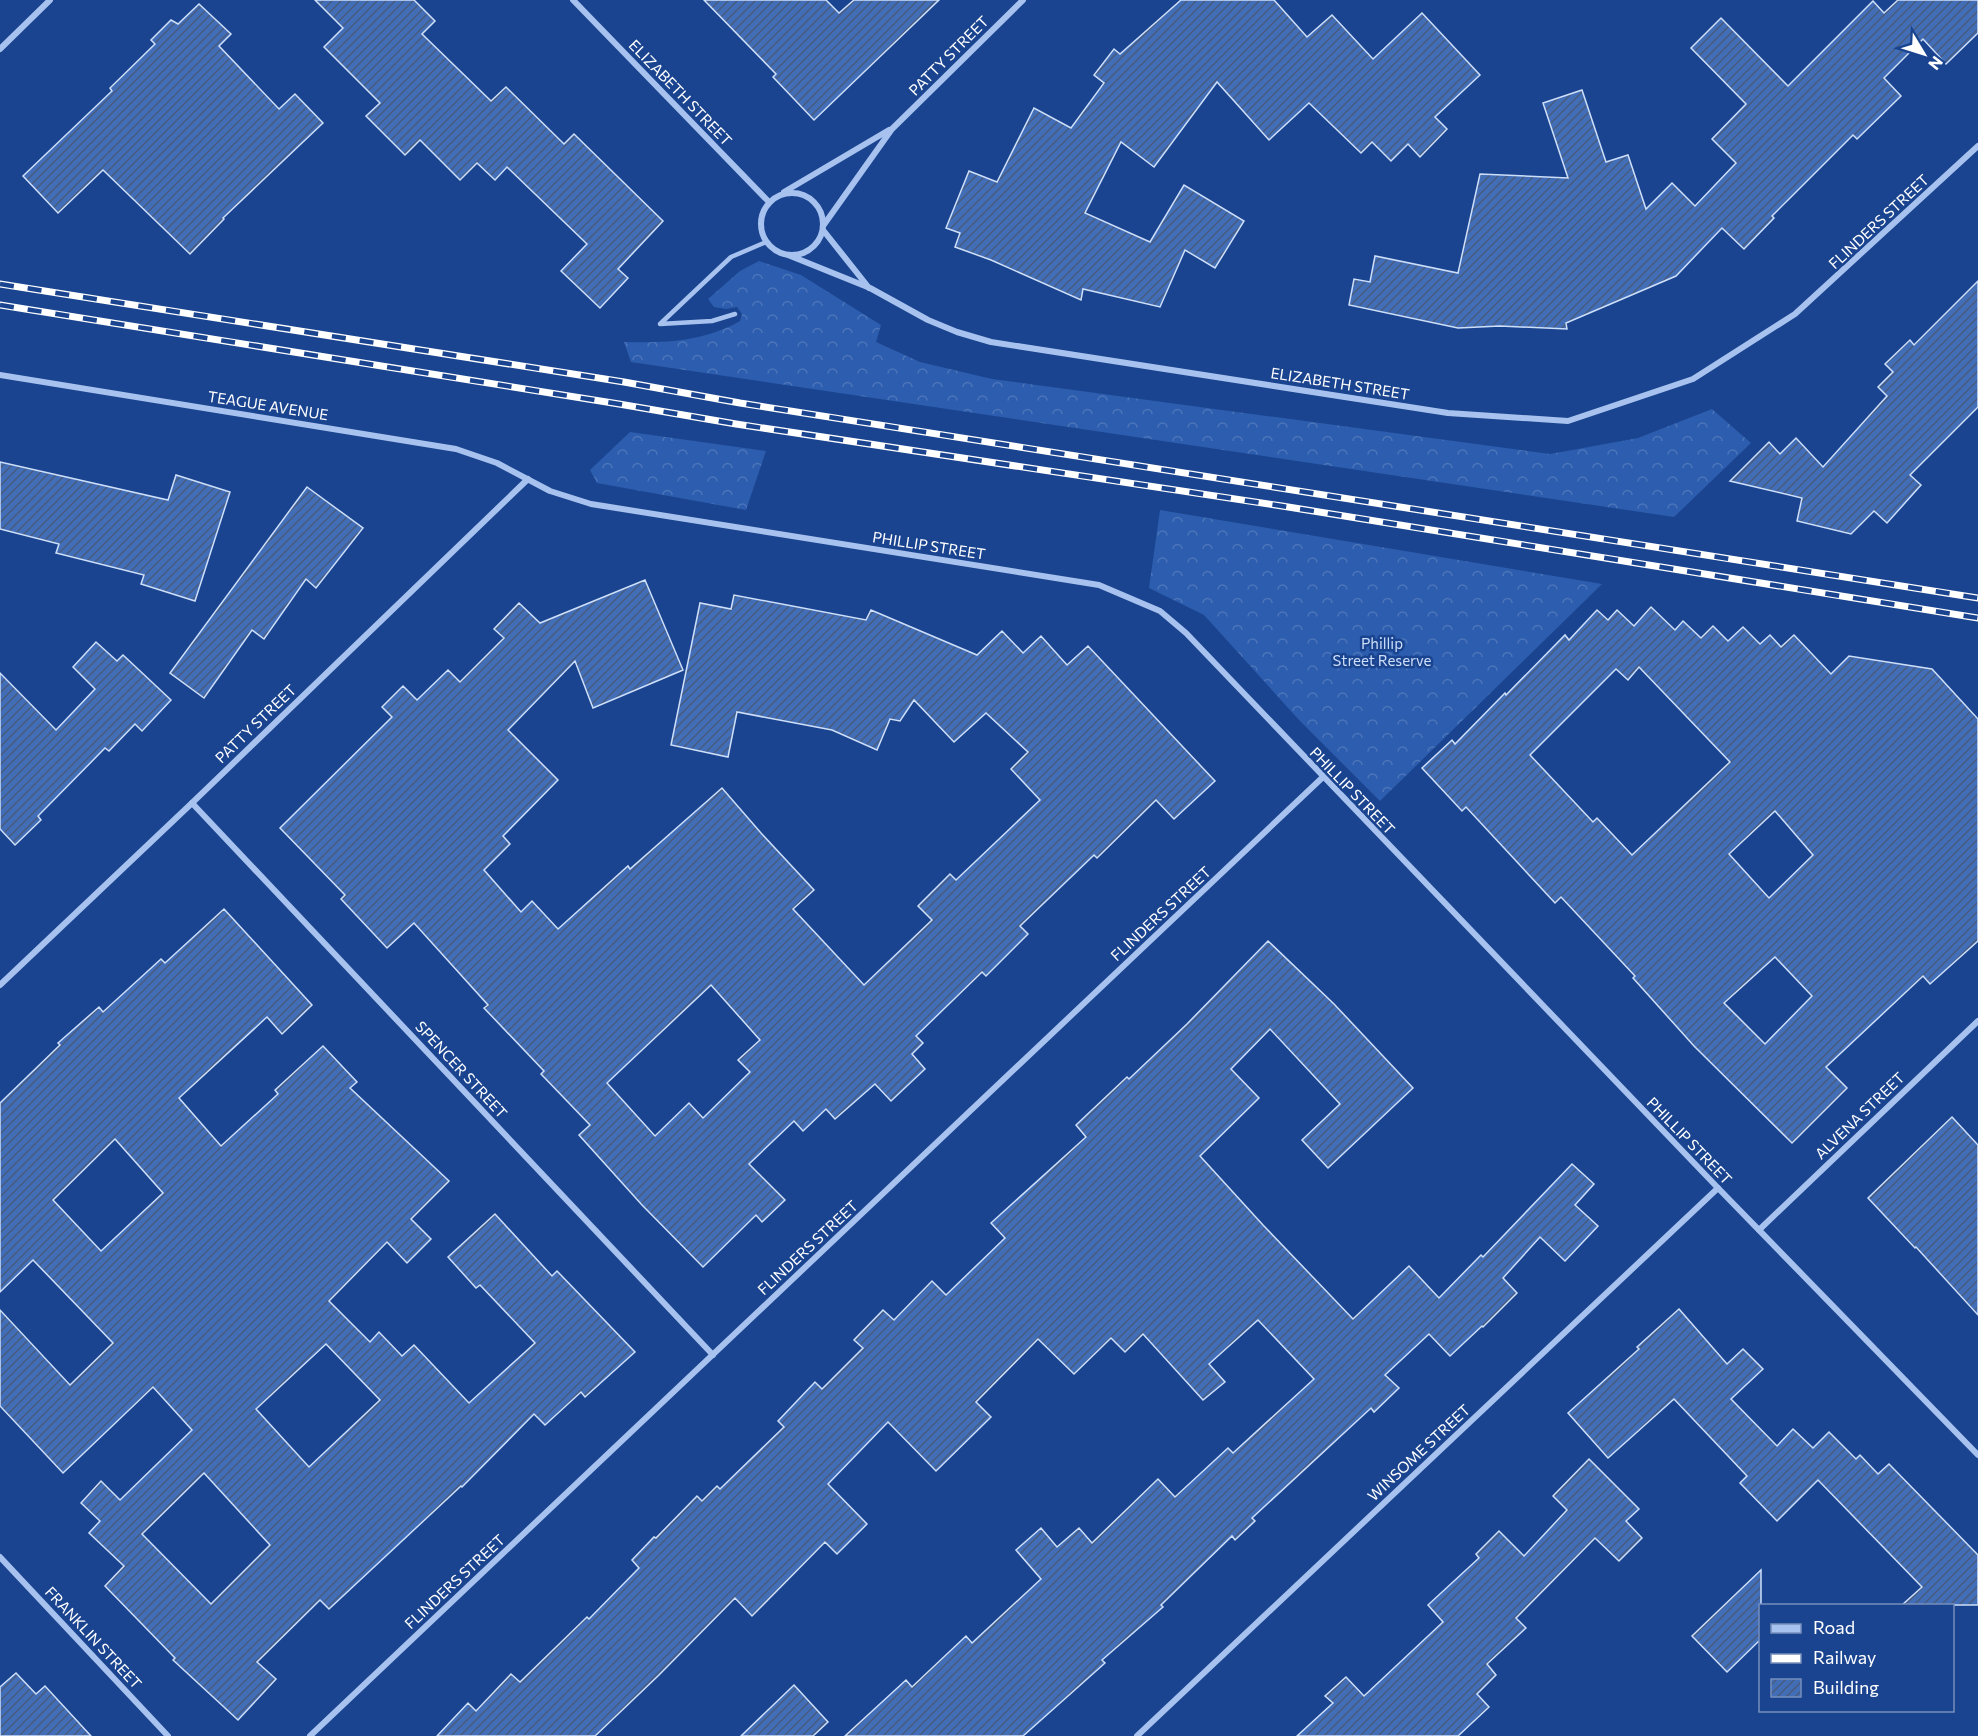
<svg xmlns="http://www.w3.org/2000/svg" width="1978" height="1736" font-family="Commissioner,sans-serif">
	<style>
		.forest { fill: url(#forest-crowns) }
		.building { fill: url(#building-hatch); stroke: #cedffa; stroke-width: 1.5; fill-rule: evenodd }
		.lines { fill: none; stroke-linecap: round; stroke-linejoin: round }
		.lane { stroke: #a7c2ef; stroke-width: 4.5 }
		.street { stroke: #a7c2ef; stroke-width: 6 }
		.rail-casing { stroke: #fff; stroke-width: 7 }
		.rail { stroke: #1a448f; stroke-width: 4.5; stroke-dasharray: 14; stroke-linecap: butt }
		.labels { text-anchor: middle; stroke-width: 5; stroke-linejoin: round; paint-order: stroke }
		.street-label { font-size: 15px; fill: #fff; stroke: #1a448f }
		.park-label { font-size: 15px; fill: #cedffa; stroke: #1a448f }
	</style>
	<defs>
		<pattern id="forest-crowns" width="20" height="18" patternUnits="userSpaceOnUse" patternTransform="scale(1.5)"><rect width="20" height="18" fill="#2c5dae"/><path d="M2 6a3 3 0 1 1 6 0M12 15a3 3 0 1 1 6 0" fill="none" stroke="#4c75ba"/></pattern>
		<pattern id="building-hatch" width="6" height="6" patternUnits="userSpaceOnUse" patternTransform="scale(1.5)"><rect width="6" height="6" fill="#426eb8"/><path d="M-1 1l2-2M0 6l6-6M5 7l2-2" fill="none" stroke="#485b7d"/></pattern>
	</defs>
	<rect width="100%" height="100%" fill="#1a448f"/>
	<g class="forest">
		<path d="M 759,261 L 801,275 L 881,325 L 876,342 L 920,362 L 992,379 L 1550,454 L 1638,438 L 1712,409 L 1751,443 L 1674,517 L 631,362 L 624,342 C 665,343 703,342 740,321 L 742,314 L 737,307 L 726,309 L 714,307 L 708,299 L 740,271 Z"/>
		<path d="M 630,432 L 766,451 L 746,510 L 597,483 L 590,470 Z"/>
		<path d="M 1160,510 L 1602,584 L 1380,801 L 1300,721 L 1204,615 L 1149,588 Z"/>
	</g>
	<g class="building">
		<path d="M 315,0 L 414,0 L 435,21 L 422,34 L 491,101 L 506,87 L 564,144 L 574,134 L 663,221 L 618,269 L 628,278 L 600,308 L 561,271 L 587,244 L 507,167 L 495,180 L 477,163 L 460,180 L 420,140 L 405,155 L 366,116 L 380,103 L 324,47 L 343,28 Z"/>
		<path d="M 704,0 L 826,0 L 839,13 L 854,0 L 939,0 L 814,120 L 773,77 L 776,74 Z"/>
		<path d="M 1181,0 L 1274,0 L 1307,37 L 1332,15 L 1373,59 L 1422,13 L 1480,75 L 1435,117 L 1447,129 L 1420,157 L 1408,144 L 1391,161 L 1372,142 L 1361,153 L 1309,103 L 1269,140 L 1217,82 L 1154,167 L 1121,142 L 1085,213 L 1150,242 L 1184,185 L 1244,221 L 1215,268 L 1185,250 L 1160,307 L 1083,289 L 1081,300 L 991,260 L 955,247 L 960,233 L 946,228 L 969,171 L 997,182 L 1034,108 L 1071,128 L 1104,83 L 1094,75 L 1114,49 L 1120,54 Z"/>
		<path d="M 1898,0 L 1978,0 L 1978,33 L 1946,64 L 1923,39 L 1884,78 L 1901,96 L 1857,139 L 1853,135 L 1772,216 L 1774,218 L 1744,249 L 1722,228 L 1676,276 L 1566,323 L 1567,329 L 1500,326 L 1458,328 L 1349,305 L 1354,279 L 1370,282 L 1375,256 L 1458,273 L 1480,174 L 1568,178 L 1543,103 L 1582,90 L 1606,162 L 1628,155 L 1646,209 L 1672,183 L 1695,206 L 1736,163 L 1712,139 L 1746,104 L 1691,48 L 1721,18 L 1788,86 L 1873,1 L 1884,13 Z"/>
		<path d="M 199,4 L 231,34 L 219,46 L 279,109 L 295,94 L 323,123 L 223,218 L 224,219 L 190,254 L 103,170 L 58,213 L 23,176 L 112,91 L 110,88 L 155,44 L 151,40 L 171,20 L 178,24 Z"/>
		<path d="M 1978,281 L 1978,407 L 1910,475 L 1921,485 L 1887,523 L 1874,511 L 1851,534 L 1797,521 L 1802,498 L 1730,481 L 1769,442 L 1780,454 L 1796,438 L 1823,467 L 1887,396 L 1878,387 L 1893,372 L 1885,364 L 1910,340 L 1914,345 Z"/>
		<path d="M 0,462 L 168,500 L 176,475 L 230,492 L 195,601 L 141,584 L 144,575 L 56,553 L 59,544 L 0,529 Z"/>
		<path d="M 307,487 L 363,528 L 316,588 L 306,579 L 264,639 L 252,630 L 204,698 L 170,673 Z"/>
		<path d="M 645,580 L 683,670 L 593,708 L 575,661 L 508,730 L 558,780 L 503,836 L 510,844 L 484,870 L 521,912 L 532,901 L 558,929 L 628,866 L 630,869 L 722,788 L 761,833 L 814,890 L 793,909 L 864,985 L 932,920 L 918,906 L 950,874 L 956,880 L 1040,800 L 1011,769 L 1028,752 L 986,713 L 954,742 L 914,700 L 900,721 L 890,719 L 877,750 L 832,730 L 737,712 L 728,757 L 671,745 L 700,603 L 731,609 L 734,595 L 866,620 L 871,610 L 977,655 L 1002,631 L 1023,653 L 1041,636 L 1067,665 L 1088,646 L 1215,781 L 1174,819 L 1156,800 L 1097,858 L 1094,855 L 1020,926 L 1028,934 L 986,976 L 982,972 L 916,1036 L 923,1043 L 912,1054 L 925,1069 L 891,1101 L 875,1084 L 835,1119 L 826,1109 L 803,1131 L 794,1121 L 749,1164 L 785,1200 L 762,1222 L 756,1215 L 703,1267 L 642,1205 L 579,1135 L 590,1125 L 541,1074 L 544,1071 L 484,1008 L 488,1005 L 414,923 L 387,948 L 341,899 L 345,895 L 280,828 L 392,717 L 382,707 L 403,686 L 417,700 L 448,670 L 460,682 L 504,638 L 494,629 L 519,603 L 540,623 ZM 711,985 L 760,1040 L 738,1060 L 750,1072 L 703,1118 L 689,1103 L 655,1136 L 607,1083 Z"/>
		<path d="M 1651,607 L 1675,630 L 1683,621 L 1701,638 L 1713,626 L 1728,641 L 1743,627 L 1760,644 L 1770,635 L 1781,647 L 1794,635 L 1831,674 L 1849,656 L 1932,669 L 1978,719 L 1978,941 L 1930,984 L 1923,976 L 1826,1067 L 1847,1088 L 1792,1143 L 1694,1046 L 1633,978 L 1635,976 L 1561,897 L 1555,903 L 1466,807 L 1462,811 L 1422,768 L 1452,740 L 1455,744 L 1505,693 L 1506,695 L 1565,635 L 1569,640 L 1597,610 L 1608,620 L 1617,610 L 1634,626 ZM 1639,667 L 1730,762 L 1632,855 L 1597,818 L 1593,822 L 1530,755 L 1616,669 L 1628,680 ZM 1775,811 L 1813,855 L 1769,898 L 1729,854 ZM 1775,957 L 1812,996 L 1765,1044 L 1724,1003 Z"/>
		<path d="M 96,642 L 117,661 L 123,655 L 171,700 L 142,731 L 135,724 L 109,751 L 105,748 L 38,816 L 41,820 L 15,845 L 0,829 L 0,673 L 56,730 L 95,689 L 73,667 Z"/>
		<path d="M 224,909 L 312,1005 L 282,1034 L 267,1017 L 179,1098 L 221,1146 L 278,1094 L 275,1090 L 323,1046 L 357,1082 L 350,1088 L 449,1181 L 411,1219 L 431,1239 L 407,1263 L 387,1242 L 329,1301 L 370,1342 L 379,1332 L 402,1356 L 414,1345 L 469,1403 L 535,1343 L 480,1285 L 476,1288 L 448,1257 L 495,1214 L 552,1276 L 557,1271 L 635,1352 L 585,1397 L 581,1392 L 545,1425 L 534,1414 L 462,1487 L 461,1486 L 329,1609 L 320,1600 L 257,1662 L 276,1679 L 238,1720 L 173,1660 L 175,1658 L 105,1586 L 124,1566 L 89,1533 L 100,1521 L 81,1503 L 101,1481 L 120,1500 L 192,1430 L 153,1387 L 63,1473 L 0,1406 L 0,1310 L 70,1385 L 113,1343 L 33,1260 L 0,1292 L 0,1103 L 60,1045 L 58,1043 L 99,1007 L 103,1012 L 161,959 L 165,963 ZM 115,1139 L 163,1193 L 101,1251 L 53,1200 ZM 326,1344 L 380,1400 L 309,1467 L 256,1409 ZM 204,1473 L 270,1545 L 211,1604 L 142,1534 Z"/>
		<path d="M 1268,941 L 1334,1004 L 1413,1088 L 1328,1168 L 1302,1140 L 1340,1104 L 1270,1029 L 1231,1069 L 1259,1098 L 1200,1156 L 1263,1225 L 1353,1319 L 1409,1266 L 1439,1298 L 1481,1255 L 1483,1257 L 1572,1164 L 1594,1184 L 1575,1205 L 1598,1226 L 1565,1261 L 1540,1237 L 1503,1278 L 1517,1293 L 1483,1327 L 1482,1326 L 1450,1356 L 1429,1334 L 1385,1375 L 1399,1388 L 1374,1412 L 1371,1408 L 1252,1518 L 1255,1521 L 1235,1540 L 1232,1536 L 1161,1605 L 1163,1607 L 1102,1660 L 1105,1663 L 1023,1736 L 845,1736 L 906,1680 L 912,1687 L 966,1636 L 972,1643 L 1041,1579 L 1016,1550 L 1041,1528 L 1057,1547 L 1079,1528 L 1092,1543 L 1158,1479 L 1175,1497 L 1228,1448 L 1233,1453 L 1314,1379 L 1258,1320 L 1209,1364 L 1225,1382 L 1203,1400 L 1143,1334 L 1125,1352 L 1111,1338 L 1074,1374 L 1038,1339 L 976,1402 L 991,1417 L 936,1471 L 888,1422 L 828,1484 L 867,1524 L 837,1554 L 825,1542 L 752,1616 L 735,1598 L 659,1675 L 595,1736 L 437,1736 L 468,1703 L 476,1711 L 511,1674 L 520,1682 L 587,1617 L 589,1619 L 639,1568 L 632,1560 L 654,1537 L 656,1538 L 697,1496 L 702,1501 L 717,1486 L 720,1489 L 784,1427 L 778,1421 L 815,1382 L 822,1389 L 863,1348 L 854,1340 L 883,1310 L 894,1320 L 932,1281 L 946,1295 L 1005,1238 L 991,1223 L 1086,1137 L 1076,1125 L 1127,1077 L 1129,1079 L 1187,1024 Z"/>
		<path d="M 1952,1117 L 1978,1145 L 1978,1315 L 1916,1247 L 1915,1248 L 1868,1198 Z"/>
		<path d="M 1679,1309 L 1727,1364 L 1743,1349 L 1763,1369 L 1731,1399 L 1777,1446 L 1793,1429 L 1813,1448 L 1829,1432 L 1856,1459 L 1860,1455 L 1878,1474 L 1889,1464 L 1978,1555 L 1978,1605 L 1902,1605 L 1922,1587 L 1818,1480 L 1777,1521 L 1740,1483 L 1747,1476 L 1674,1399 L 1608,1458 L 1568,1413 L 1639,1349 L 1637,1347 Z"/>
		<path d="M 1589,1459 L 1639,1509 L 1626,1521 L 1642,1538 L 1619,1561 L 1595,1538 L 1516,1618 L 1526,1628 L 1487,1664 L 1496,1675 L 1477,1694 L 1489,1707 L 1458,1736 L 1297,1736 L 1333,1703 L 1325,1696 L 1346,1677 L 1364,1696 L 1443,1622 L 1428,1605 L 1479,1558 L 1476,1554 L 1499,1531 L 1524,1556 L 1567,1510 L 1553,1496 Z"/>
		<path d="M 1761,1570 L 1761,1639 L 1727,1672 L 1692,1636 Z"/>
		<path d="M 16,1673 L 36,1694 L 45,1686 L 91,1736 L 0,1736 L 0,1687 Z"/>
		<path d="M 794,1685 L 828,1722 L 813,1736 L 741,1736 Z"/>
	</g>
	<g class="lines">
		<path class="lane" d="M 735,314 L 712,321 L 660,324 L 731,257 L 766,242"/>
		<g class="street">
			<path d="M 573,0 L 769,202"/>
			<path d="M 0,49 L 50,0"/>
			<path d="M 784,192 L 889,130"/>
			<circle cx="792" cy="224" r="31"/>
			<path d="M 823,226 L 892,129 L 1023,0"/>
			<path d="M 823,230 L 869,288"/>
			<path d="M 788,255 L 870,288 L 928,320 L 957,332 L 991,342 L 1448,413 L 1568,421 L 1693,379 L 1795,314 L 1978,146"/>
			<path d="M 0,375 L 456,449 L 497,463 L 550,491 L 591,504 L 1099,585 L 1160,611 L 1186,633 L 1718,1188 L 1978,1455"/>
			<path d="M 192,803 L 713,1355"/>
			<path d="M 0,985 L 192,803 L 528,479"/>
			<path d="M 1759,1230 L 1978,1021"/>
			<path d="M 0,1557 L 168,1736"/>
			<path d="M 310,1736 L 1323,777"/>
			<path d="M 1137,1736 L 1718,1188"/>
		</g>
		<g class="rail-casing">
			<g id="rail">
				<path d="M 0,284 L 624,382 L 740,403 L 1978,598"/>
				<path d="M 0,305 L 619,404 L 736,424 L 1282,506 L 1978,618"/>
			</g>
		</g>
		<use href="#rail" class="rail"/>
	</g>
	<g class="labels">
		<g class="street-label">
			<text transform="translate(949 56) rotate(-45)" y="5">PATTY STREET</text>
			<text transform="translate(680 93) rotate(46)" y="5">ELIZABETH STREET</text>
			<text transform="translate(1879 222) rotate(-43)" y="5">FLINDERS STREET</text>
			<text transform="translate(1340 384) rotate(9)" y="5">ELIZABETH STREET</text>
			<text transform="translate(268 406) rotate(9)" y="5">TEAGUE AVENUE</text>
			<text transform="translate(929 546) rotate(9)" y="5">PHILLIP STREET</text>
			<text transform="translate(256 724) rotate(-44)" y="5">PATTY STREET</text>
			<text transform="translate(1352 791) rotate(46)" y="5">PHILLIP STREET</text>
			<text transform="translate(1161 914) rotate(-43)" y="5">FLINDERS STREET</text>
			<text transform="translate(461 1070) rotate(47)" y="5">SPENCER STREET</text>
			<text transform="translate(1860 1116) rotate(-44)" y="5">ALVENA STREET</text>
			<text transform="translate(1689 1141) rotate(46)" y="5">PHILLIP STREET</text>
			<text transform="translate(808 1248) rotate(-43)" y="5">FLINDERS STREET</text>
			<text transform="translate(1419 1453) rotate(-43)" y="5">WINSOME STREET</text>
			<text transform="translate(455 1582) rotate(-43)" y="5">FLINDERS STREET</text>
			<text transform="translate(93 1638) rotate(47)" y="5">FRANKLIN STREET</text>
		</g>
		<g class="park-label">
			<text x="1382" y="649">Phillip<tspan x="1382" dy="17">Street Reserve</tspan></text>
		</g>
	</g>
	<rect x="1759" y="1604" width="195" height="108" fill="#1a448f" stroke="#768fbc" stroke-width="1.5"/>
	<rect x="1771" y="1624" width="30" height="9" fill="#a7c2ef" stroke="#768fbc" stroke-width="1.5"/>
	<text x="1813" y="1634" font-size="18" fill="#ffffff">Road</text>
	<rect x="1771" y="1654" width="30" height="9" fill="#ffffff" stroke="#768fbc" stroke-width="1.5"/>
	<text x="1813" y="1664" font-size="18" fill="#ffffff">Railway</text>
	<rect x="1771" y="1679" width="30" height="18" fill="url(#building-hatch)" stroke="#768fbc" stroke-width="1.5"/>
	<text x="1813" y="1694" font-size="18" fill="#ffffff">Building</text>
	<g transform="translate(1924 54) rotate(128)" stroke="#1a448f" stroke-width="4.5" paint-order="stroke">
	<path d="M0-4.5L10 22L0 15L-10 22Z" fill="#ffffff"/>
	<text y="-9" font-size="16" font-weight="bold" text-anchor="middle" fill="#ffffff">N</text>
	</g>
</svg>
